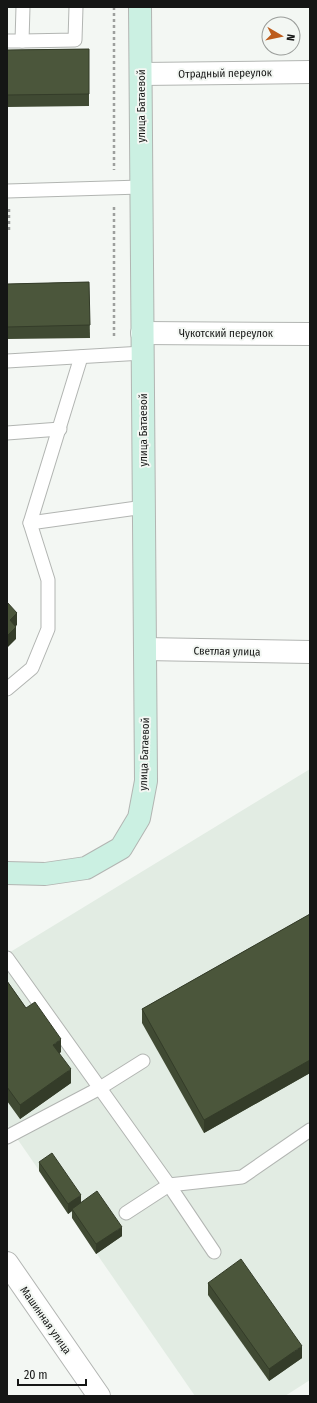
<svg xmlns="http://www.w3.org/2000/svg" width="317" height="1403" font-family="'Fira Sans Condensed',sans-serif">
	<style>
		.built { fill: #e2ece3 }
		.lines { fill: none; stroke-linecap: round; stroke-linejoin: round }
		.service-casing { stroke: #b2b5b2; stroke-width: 15 }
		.minor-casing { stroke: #b2b5b2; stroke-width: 24 }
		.secondary-casing { stroke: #b2b5b2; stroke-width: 24 }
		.path { stroke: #9d9f9d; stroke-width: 2.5; stroke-dasharray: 3 3; stroke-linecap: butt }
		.service { stroke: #fff; stroke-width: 13 }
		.minor { stroke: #fff; stroke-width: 22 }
		.secondary { stroke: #cbf0e2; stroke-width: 22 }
		.wall { fill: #404a33 }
		.shaded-wall { fill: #343c29 }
		.building { fill: #4b563b; stroke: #343c29 }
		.labels { text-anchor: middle; stroke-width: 4; stroke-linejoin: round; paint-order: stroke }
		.street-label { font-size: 11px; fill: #151615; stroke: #f3f7f3 }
	</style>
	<rect width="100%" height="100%" fill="#f3f7f3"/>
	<path class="built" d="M 310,769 L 310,1380 L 285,1396 L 195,1396 L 7,1124 L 7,954 Z"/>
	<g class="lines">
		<g class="service-casing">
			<g id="service">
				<path d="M 7,41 L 22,41 L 23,7"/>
				<path d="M 22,41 L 75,40 L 76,7"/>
				<path d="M 7,191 L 141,187"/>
				<path d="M 7,361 L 143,353"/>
				<path d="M 7,433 L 60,429"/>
				<path d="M 30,523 L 144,507"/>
				<path d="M 7,689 L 32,668 L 48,629 L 48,580 L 30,523 L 81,357"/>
				<path d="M 7,958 L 169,1185 L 214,1252"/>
				<path d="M 7,1137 L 100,1088 L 143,1061"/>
				<path d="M 126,1213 L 169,1185 L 242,1177 L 310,1130"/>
			</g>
		</g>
		<g class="minor-casing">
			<g id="minor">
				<path d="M 141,74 L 310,72"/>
				<path d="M 142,333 L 310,334"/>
				<path d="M 145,649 L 310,652"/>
				<path d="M 7,1263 L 99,1396"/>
			</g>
		</g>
		<g class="secondary-casing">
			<path id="secondary" d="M 7,873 L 45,874 L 86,868 L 121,848 L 139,818 L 146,781 L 140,7"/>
		</g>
		<g class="path">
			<path d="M 114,7 L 114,170"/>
			<path d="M 9,209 L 9,233"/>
			<path d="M 114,336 L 114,205"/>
		</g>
		<use href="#service" class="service"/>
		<use href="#minor" class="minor"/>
		<use href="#secondary" class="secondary"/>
	</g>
	<g class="wall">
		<path d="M 89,49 L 89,106 L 7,107 L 7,50 Z"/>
		<path d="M 89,282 L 90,338 L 7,339 L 7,284 Z"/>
		<path d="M 310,914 L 310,1073 L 204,1133 L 142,1023 L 142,1009 Z"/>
		<path d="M 7,981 L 26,1008 L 61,1052 L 59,1053 L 71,1083 L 20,1119 L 7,1101 Z"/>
		<path d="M 39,1162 L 81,1202 L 122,1236 L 96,1254 L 72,1218 L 72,1211 L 68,1214 L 39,1171 Z"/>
		<path d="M 208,1283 L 302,1358 L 269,1381 L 208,1295 Z"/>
	</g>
	<g class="shaded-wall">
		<path d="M 17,613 L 17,625 L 10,632 L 10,620 Z"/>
		<path d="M 16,627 L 16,639 L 7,648 L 7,636 Z"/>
		<path d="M 61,1039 L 61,1052 L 53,1058 L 53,1045 Z"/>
		<path d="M 310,1060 L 310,1073 L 204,1133 L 204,1120 Z"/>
		<path d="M 71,1069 L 71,1083 L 20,1119 L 20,1105 Z"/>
		<path d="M 81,1195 L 81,1204 L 72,1209 L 72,1211 L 68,1214 L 68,1204 Z"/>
		<path d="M 122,1227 L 122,1236 L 96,1254 L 96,1244 Z"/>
		<path d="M 302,1346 L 302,1358 L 269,1381 L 269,1369 Z"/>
	</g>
	<g class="building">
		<path d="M 89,49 L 89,94 L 7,95 L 7,50 Z"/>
		<path d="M 89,282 L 90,325 L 7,327 L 7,284 Z"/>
		<path d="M 7,602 L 17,613 L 10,620 L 16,627 L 7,636 Z"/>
		<path d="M 310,914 L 310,1060 L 204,1120 L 142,1009 Z"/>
		<path d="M 7,981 L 26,1008 L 35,1002 L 61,1039 L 53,1045 L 71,1069 L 20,1105 L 7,1087 Z"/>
		<path d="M 52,1153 L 81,1195 L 68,1204 L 39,1162 Z"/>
		<path d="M 97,1191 L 122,1227 L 96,1244 L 72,1209 Z"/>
		<path d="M 241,1259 L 302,1346 L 269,1369 L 208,1283 Z"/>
	</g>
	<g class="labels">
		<g class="street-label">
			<text transform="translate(225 73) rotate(-1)" y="4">Отрадный переулок</text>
			<text transform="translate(141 106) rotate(-90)" y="4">улица Батаевой</text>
			<text x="226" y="337">Чукотский переулок</text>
			<text transform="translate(143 430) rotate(-90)" y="4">улица Батаевой</text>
			<text transform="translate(227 651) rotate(1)" y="4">Светлая улица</text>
			<text transform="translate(144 754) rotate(-88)" y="4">улица Батаевой</text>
			<text transform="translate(46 1320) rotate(55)" y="4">Машинная улица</text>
		</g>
	</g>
	<rect width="317" height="1403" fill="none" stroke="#151615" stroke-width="16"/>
	<g transform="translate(281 36) rotate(99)"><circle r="19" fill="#f3f7f3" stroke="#9a9d9a"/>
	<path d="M0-3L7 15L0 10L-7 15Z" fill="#bd5c1c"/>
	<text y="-6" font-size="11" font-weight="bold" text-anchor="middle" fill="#151615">N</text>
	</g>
	<path d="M18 1379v6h68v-6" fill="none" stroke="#151615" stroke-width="2"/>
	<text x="24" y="1379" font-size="12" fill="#151615" stroke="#f3f7f3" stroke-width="3" paint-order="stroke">20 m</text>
</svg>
